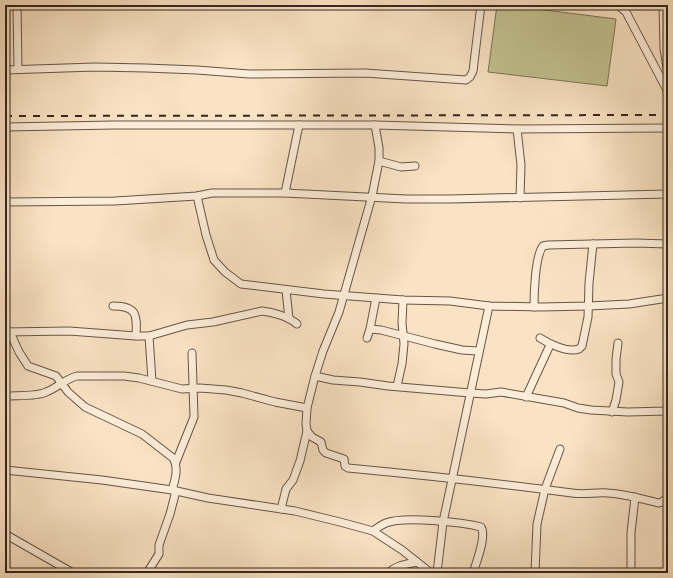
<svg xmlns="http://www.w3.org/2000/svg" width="673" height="578" font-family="'Gentium Book Plus',serif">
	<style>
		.green { fill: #c3c291; stroke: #7c7458 }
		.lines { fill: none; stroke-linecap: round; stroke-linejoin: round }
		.minor-casing { stroke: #665548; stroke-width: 9 }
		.minor { stroke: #fcedd9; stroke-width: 7 }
		.rail { stroke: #35261e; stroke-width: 2; stroke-dasharray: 7 7; stroke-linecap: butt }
	</style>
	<rect width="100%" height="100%" fill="#fae3c4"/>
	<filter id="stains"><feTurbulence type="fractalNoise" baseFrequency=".005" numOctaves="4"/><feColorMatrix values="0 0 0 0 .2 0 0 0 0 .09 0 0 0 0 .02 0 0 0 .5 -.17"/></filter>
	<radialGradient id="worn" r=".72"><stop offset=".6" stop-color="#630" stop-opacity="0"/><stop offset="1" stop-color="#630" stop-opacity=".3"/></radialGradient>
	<path class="green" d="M 497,5 L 505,5 L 616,19 L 607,86 L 488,72 Z"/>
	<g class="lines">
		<g class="minor-casing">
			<g id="minor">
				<path d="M 17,5 L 18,69"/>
				<path d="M 618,5 L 626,12 L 668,92"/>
				<path d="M 663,5 L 664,49 L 668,74"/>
				<path d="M 5,70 L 95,67 L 146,68 L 197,70 L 249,74 L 365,73 L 466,80 L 470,77 L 473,71 L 481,5"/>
				<path d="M 375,125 L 379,148 L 379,161 L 372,196 L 339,312 L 323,351 L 315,376 L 307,408 L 306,424 L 307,431 L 312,437 L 321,442 L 323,450 L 326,453 L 344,459 L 345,466 L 348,468 C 422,475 497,483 572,493 C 584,495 596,492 608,493 C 626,494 642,499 659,503 L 662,502 L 668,497"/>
				<path d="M 5,127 L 114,125 L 375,125 L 517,129 L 668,128"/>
				<path d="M 517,129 L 521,165 L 520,198"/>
				<path d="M 379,161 L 401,167 L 415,166"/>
				<path d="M 285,193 L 299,125"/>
				<path d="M 197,196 L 206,235 L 214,260 L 225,272 L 241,284 L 324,294 L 403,300 L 450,301 L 489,306 L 541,307 L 589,306 L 629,304 L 668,298"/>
				<path d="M 5,202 L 115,201 L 197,196 L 212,193 L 285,193 L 406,199 L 450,199 L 668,194"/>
				<path d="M 286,290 L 289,319"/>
				<path d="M 113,306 C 138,306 137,316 136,336"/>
				<path d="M 534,307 C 534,294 535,256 543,246 L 548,245 L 636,243 L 668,244"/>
				<path d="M 370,329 L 381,330 L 435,344 L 462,350 L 478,351"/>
				<path d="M 5,332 L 69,331 L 136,336 L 149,336 L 187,325 L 213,322 L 262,311 C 273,312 289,317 297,324"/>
				<path d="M 10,332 L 19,352 L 28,366 L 56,376 L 68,392 L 85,407 L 142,434 L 173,458 C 179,468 175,480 172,490"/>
				<path d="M 149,336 L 152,381"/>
				<path d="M 367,338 L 370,329 L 376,298"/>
				<path d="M 540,338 C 549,344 568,353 579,349 L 582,346 L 588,317 L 589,283 L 593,244"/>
				<path d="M 315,376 L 333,380 L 360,382 L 388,386 L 470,393 L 486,394 L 501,392 L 564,403 L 578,408 L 591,410 L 628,412 L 668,411"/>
				<path d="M 397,386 L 402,364 L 404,344 L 402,323 L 403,300"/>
				<path d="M 5,396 C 17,395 36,397 46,392 C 57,388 65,379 77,376 L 124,376 L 139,378 L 182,389 L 200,388 L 226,390 L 242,393 L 275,402 L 307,408"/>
				<path d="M 526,397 L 550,345"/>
				<path d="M 612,412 L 616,400 L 619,382 L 616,374 L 616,359 L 618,343"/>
				<path d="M 176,462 L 194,417 L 192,353"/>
				<path d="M 5,470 L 102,480 L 172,490 L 208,498 L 295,511 L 340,522 L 373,531 L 402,550 L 431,573"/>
				<path d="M 281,509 L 286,489 L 293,480 L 300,461 L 307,431"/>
				<path d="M 373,531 C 377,528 381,525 386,523 C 403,516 462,522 481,527 C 487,536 476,563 473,573"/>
				<path d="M 5,534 L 73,573"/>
				<path d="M 147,573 L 159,554 L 159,545 L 170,514 L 176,491"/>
				<path d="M 389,573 C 395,565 408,564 417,562"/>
				<path d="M 437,573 L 443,522 L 489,306"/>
				<path d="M 535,573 L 537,524 L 545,489 L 560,449"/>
				<path d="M 631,573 L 631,533 L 635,497"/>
			</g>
		</g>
		<use href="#minor" class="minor"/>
		<path class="rail" d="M 5,116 L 668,115"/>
	</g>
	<rect width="673" height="578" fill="none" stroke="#fae3c4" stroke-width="20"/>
	<rect x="6" y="6" width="661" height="566" fill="none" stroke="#35261e" stroke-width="2"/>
	<rect x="10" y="10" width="653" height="558" fill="none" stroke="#35261e"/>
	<rect width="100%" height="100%" filter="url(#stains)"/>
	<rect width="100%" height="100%" fill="url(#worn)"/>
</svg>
